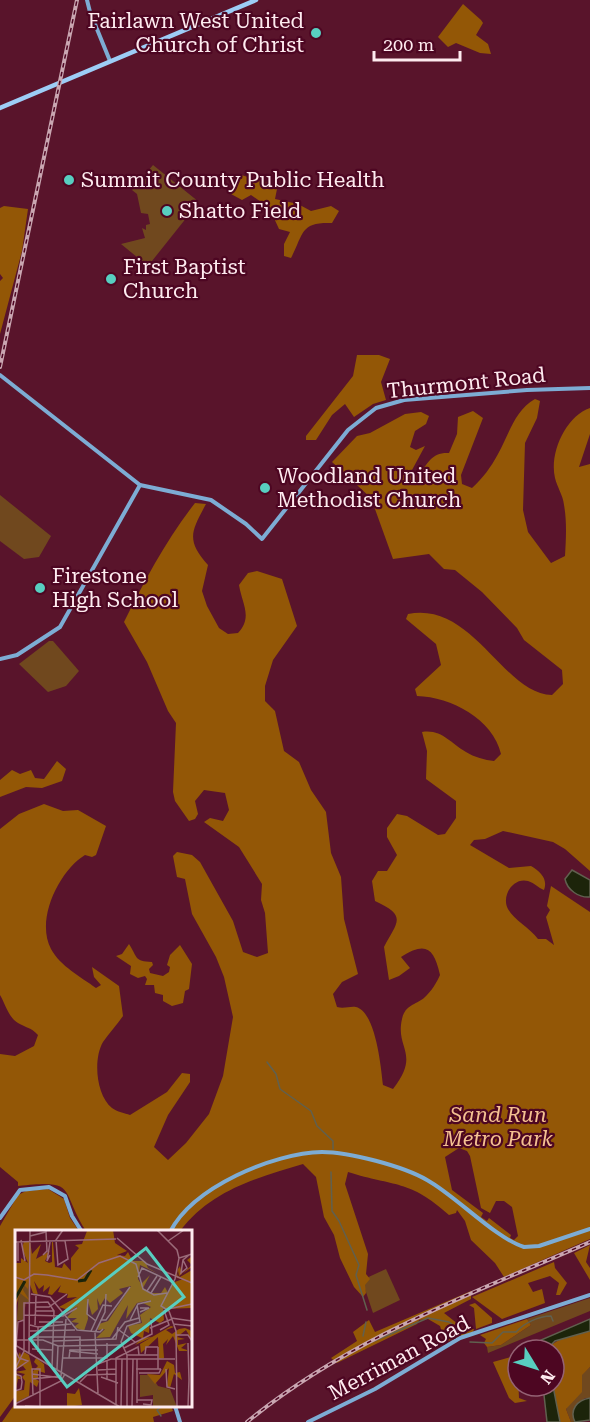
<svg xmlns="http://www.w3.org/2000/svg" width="590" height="1422" font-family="'Roboto Serif',serif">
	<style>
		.green { fill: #70481e }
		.forest { fill: #935706; fill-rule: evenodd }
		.water { fill: #1c240a; stroke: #60604f; stroke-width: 1.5 }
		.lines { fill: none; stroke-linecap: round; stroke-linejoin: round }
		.stream { stroke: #60604f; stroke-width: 1.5 }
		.secondary { stroke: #7dacd4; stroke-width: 4 }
		.primary { stroke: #9dcdf6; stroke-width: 4.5 }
		.rail-casing { stroke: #c9a6b1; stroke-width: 4 }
		.rail { stroke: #4d0622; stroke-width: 1.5; stroke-dasharray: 4.5; stroke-linecap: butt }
		.poi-dot { fill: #58cec0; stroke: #4d0622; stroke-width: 2 }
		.labels { text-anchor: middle; stroke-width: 4.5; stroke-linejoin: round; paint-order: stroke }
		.poi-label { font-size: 21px; fill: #feebef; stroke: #4d0622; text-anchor: start }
		.street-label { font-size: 21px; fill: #feebef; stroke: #4d0622 }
		.park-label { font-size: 21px; font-style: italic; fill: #f4c191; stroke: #4d0622 }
		.inset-river { fill: none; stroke: #1c240a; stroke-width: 3 }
		.inset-road { fill: none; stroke: #9b6a79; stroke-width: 1.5 }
		.view { fill: #58cec0; fill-opacity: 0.15; stroke: #58cec0; stroke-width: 3 }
		.inset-edge { fill: none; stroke: #feebef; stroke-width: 3 }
	</style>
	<rect width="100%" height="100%" fill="#59142b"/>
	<g class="green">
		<path d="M 153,165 L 199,202 L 148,266 L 121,244 L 145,238 L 142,228 L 146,230 L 146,225 L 150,224 L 148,214 L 141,213 L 137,194 L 132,190 Z"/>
		<path d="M 0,495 L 51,536 L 39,557 L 24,559 L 0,541 Z"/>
		<path d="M 49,641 L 53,641 L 79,671 L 66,686 L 48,692 L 19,664 Z"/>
		<path d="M 386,1269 L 400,1300 L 373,1313 L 362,1280 Z"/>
		<path d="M 590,1298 L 590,1311 L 488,1353 L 487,1347 L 501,1345 L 531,1325 L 527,1319 Z"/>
		<path d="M 590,1367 L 590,1398 L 585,1398 L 573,1411 L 575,1422 L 571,1422 L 566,1409 C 574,1394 584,1396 581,1375 Z"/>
	</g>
	<g class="forest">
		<path d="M 463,4 L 481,20 L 483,23 L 476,35 L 488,44 L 491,54 L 480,53 L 456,43 L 448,47 L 438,37 Z"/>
		<path d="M 241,175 L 273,184 L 277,189 L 275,199 L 298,204 L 311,211 L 331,206 L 339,211 L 332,223 C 300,222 304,233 291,258 L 284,256 L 284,244 L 290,232 L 279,229 L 267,203 L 261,202 L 251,195 L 242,200 L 231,194 L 230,191 Z"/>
		<path d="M 4,206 L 28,209 L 22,251 L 0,334 L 0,281 L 3,278 L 0,274 L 0,208 Z"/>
		<path d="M 357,355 L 379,355 L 390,359 L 381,382 L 386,400 L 373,404 L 354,417 L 345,404 L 332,415 L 316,440 L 306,440 L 306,436 L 353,376 Z"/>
		<path d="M 535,399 L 540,401 L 537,418 L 525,443 L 523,510 L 528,532 L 551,563 L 565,556 C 566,538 567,522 564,505 C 563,495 557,487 555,478 C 549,453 566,416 590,408 L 590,434 L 579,467 L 590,464 L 590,871 L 565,849 L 553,842 L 503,831 L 485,839 L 474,840 L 470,845 L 509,868 L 531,866 C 541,872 548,879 544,890 C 538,888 535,883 528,881 C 513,877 501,896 508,909 C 514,920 530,928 538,939 L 546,939 L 554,945 L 546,917 L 550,910 L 547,906 L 551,886 L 590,912 L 590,1239 L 504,1277 L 495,1263 L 471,1240 L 465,1221 L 457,1210 L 456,1213 L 449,1215 C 409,1179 395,1187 348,1172 L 345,1184 L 368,1254 L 366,1274 L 370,1279 L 365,1285 L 366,1293 L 363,1297 L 354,1287 L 340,1258 L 334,1235 L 324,1217 L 316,1177 L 303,1164 C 256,1178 211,1190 180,1231 L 86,1231 C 59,1189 79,1179 18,1186 L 18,1182 L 0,1167 L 0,1054 L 15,1056 L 34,1046 L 38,1035 C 31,1027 26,1028 18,1023 C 8,1017 5,1003 0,995 L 0,829 L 19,814 L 44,804 L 63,811 L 78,810 L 106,826 L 96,855 L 92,857 L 85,855 C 60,870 35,919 51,949 C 60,966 81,977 96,988 L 101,985 L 94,977 L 92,967 L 119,986 L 123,1016 C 117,1025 109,1033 103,1042 C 93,1059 96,1095 112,1108 C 117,1112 125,1113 130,1115 L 167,1092 L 182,1073 L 190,1074 L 190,1082 L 168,1115 L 154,1147 L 168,1160 L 186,1143 L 209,1114 L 223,1076 L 233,1017 L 224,977 L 216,957 L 192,914 L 185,879 L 177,877 L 173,856 L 177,852 L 192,855 L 200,862 L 233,921 L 243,952 L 257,957 L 268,953 L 265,913 L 261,900 L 262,884 L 239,847 L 204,822 L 210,818 L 223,821 L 229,810 L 225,793 L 204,790 L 195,801 L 198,814 L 195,819 L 189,821 L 175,801 L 173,792 L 176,723 L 168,711 L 147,662 L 124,622 C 145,580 166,540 195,503 L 206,504 C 191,532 186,540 208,565 L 202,591 L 207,606 L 219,628 L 228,634 L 238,633 C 253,617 242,604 239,585 L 248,573 L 257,571 L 282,579 L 297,626 L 273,660 L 265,686 L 265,701 L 275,711 L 284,751 L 299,762 L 311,790 L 326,812 L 331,853 L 341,877 L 344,919 L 358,974 L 342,982 L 333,994 L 337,1007 C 344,1009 350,1006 356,1007 C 376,1012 381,1068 383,1085 L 393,1089 C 421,1053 395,1049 402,1019 C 405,1005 415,1005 424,998 C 431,992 437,982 440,975 C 434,948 426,941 401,957 L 410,968 L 399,976 L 389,980 L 384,947 C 397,922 408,916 375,901 L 372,881 L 378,871 L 387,871 L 397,855 L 387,837 L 387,828 L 397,814 L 407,816 L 438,835 L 445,834 L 456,818 L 456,801 L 426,779 L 427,751 L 422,732 C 442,729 450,743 466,752 C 474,757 485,760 494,761 L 501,754 C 493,719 451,697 417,696 L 415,689 L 441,665 L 436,644 L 406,619 L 408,614 C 473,601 503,694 552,695 L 563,684 L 562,670 L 524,640 L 517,628 L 482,592 L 455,570 L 444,569 L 429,554 L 393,559 L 371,498 L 332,462 L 357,436 L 370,433 L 405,414 L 421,412 L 429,416 L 426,424 L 415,431 L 410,447 L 416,450 L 425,446 L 412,470 L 418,476 C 428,463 432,452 449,453 L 457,434 L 458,417 L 473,411 L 483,418 L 461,475 L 462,484 L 472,488 C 483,478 491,467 498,454 C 509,434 515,410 535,399 ZM 459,1148 L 467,1151 L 470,1156 L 481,1208 L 490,1213 L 496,1201 L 504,1201 L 512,1207 L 518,1236 L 514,1240 L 510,1238 L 511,1235 L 489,1218 L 487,1221 L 481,1217 L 483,1213 L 452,1190 L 445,1157 Z"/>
		<path d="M 57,761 L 66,769 L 62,781 L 42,788 L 26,787 L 0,797 L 0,780 L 12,770 L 20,774 L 31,770 L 35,778 L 44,779 Z"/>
		<path d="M 129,944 C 138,958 134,961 152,962 L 153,965 L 149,969 L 150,973 L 163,976 L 169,972 L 170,967 L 167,965 L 170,955 L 180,945 L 192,964 L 189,989 L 185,991 L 183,1003 L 172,1006 L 163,1001 L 163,995 L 155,993 L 154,985 L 145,985 L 147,979 L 145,976 L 138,978 L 130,974 L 131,966 L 116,956 L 122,954 Z"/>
		<path d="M 48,1189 L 64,1199 L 70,1218 L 79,1231 L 16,1232 L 16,1395 L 0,1417 L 0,1226 L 18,1195 L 26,1191 Z"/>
		<path d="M 590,1245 L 586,1262 L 590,1268 L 590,1280 L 574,1253 Z"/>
		<path d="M 554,1262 L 555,1268 L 567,1283 L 560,1295 L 556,1295 L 559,1283 L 550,1276 L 528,1283 L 533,1292 L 542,1289 L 545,1303 L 502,1319 L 472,1297 Z"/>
		<path d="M 471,1291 L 471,1299 L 444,1313 L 463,1328 L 474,1329 L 473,1332 L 445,1342 L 440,1326 L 428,1319 L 419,1320 L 417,1324 L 337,1363 L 331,1358 L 357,1341 L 353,1332 L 369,1320 L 375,1332 Z"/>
		<path d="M 475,1303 L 492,1318 L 492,1323 L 476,1329 L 474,1308 L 469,1305 Z"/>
		<path d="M 527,1319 L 531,1325 L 501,1345 L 487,1347 L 484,1343 L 486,1339 L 480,1335 Z"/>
		<path d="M 590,1331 L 590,1367 L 582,1375 L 582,1392 L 566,1409 L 571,1422 L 560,1422 L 553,1386 L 554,1350 L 551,1350 L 551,1345 L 564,1337 Z"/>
		<path d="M 517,1352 L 519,1398 L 527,1401 L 515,1403 L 509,1398 L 493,1362 L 511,1357 Z"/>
		<path d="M 16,1402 L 16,1406 L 171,1406 L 173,1411 L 153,1417 L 154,1422 L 2,1422 Z"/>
	</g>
	<g class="water">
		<path d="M 572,870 L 590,880 L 590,897 C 579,898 567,890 565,879 Z"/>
		<path d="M 590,1319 L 590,1331 L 555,1341 L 551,1345 L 551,1350 L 539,1350 L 541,1340 Z"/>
		<path d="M 543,1386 L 553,1386 L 560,1422 L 547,1422 Z"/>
		<path d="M 590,1398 L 590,1420 L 575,1422 C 569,1410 577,1400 590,1398 Z"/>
	</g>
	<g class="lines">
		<g class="stream">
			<path d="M 267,1062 L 276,1074 L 280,1089 L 311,1111 L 317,1126 L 333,1141 L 333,1149"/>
			<path d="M 331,1172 L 332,1211 L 339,1221 L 359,1265 L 356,1275 L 367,1310"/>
			<path d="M 363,1336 L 366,1322"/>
			<path d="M 470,1342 L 492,1343 L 503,1332 L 516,1332 C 524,1323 539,1316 551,1316 L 553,1321"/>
			<path d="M 367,1344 L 428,1318 L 449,1322 L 463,1332"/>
			<path d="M 161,1416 L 157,1410 L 163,1406"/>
		</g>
		<g class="secondary">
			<path d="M 87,0 L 90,12 L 110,61"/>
			<path d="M 0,375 L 140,485 L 211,500 L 246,524 L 262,539 L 348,430 L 376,408 L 404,400 L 527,390 L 590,388"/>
			<path d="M 0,659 L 17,655 L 60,627 L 140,485"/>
			<path d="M 0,1218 L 20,1190 L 49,1187 L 65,1196 L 72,1216 L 82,1232"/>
			<path d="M 170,1232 C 193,1187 273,1153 322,1152 C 349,1152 403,1166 427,1180 C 456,1196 495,1238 524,1247 L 539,1246 L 590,1229"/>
			<path d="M 175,1406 L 180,1422"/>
			<path d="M 308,1422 L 375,1389 L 460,1338 L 590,1295"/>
		</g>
		<path class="primary" d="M 0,108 L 256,0"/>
		<g class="rail-casing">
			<g id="rail">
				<path d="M 0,367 L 77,0"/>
				<path d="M 247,1422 C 348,1339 471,1294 590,1242"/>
			</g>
		</g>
		<use href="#rail" class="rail"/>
	</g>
	<g class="poi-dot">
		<circle cx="316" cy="33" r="6"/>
		<circle cx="69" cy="180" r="6"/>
		<circle cx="167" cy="211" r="6"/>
		<circle cx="111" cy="279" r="6"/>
		<circle cx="265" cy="488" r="6"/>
		<circle cx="40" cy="588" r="6"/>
	</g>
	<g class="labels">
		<g class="poi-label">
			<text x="304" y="28" text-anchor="end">Fairlawn West United<tspan x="304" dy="24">Church of Christ</tspan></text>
			<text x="81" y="187">Summit County Public Health</text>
			<text x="179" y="218">Shatto Field</text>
			<text x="123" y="274">First Baptist<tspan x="123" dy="24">Church</tspan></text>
			<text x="277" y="483">Woodland United<tspan x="277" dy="24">Methodist Church</tspan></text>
			<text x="52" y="583">Firestone<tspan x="52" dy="24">High School</tspan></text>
		</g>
		<g class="street-label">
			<text transform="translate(466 383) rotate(-6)" y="7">Thurmont Road</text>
			<text transform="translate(399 1358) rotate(-28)" y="7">Merriman Road</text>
		</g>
		<g class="park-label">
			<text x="498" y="1122">Sand Run<tspan x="498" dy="24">Metro Park</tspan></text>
		</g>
	</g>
	<g transform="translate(15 1230)">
		<rect width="177" height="177" fill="#59142b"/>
		<path d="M 14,52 L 15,72 L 11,72 L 8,90 L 3,90 L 0,114 L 4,59 ZM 125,145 L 136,145 L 143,156 L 155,159 L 162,177 L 138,177 L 138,165 L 125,167 Z" fill="#70481e"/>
		<path d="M 98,0 L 100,13 L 112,21 L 102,25 L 110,26 L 113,22 L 116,28 L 119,27 L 118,31 L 130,31 L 133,38 L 142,43 L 125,35 L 123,49 L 126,54 L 135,45 L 128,58 L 137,63 L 146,63 L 150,57 L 153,63 L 157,53 L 168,49 L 162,48 L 161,44 L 163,39 L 165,36 L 167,44 L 177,35 L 172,30 L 176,27 L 177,31 L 177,37 L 164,46 L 163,40 L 162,44 L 163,46 L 165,47 L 177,40 L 177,78 L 148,79 L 149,90 L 145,93 L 135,88 L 134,103 L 129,101 L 128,108 L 137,107 L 120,115 L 127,108 L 116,103 L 113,96 L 127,93 L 125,85 L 136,77 L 128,73 L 136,70 L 122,73 L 111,89 L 113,75 L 95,107 L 81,108 L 90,99 L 83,100 L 84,94 L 93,91 L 116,56 L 104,59 L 108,63 L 95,73 L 90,68 L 85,76 L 82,68 L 83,79 L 77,85 L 72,68 L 73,89 L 69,101 L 59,97 L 64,93 L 56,92 L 62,88 L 51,88 L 63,76 L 49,84 L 53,80 L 44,77 L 62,67 L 52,68 L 53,64 L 43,62 L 46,55 L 37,65 L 33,64 L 35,56 L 28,62 L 29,55 L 24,59 L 19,51 L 23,65 L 18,63 L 14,52 L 13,59 L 9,55 L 8,60 L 15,71 L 5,63 L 0,79 L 0,26 L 1,33 L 6,33 L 6,28 L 13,33 L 7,19 L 9,11 L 15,11 L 17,24 L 26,14 L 21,29 L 35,21 L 30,31 L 34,33 L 37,32 L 37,12 L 38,12 L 40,37 L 47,38 L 49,33 L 56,41 L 56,28 L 64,18 L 60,15 L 67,14 L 72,1 ZM 156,96 L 159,97 L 151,100 L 157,104 L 164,99 L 170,98 L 177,101 L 177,110 L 171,100 L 162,107 L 170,109 L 163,110 L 163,115 L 172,113 L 166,118 L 172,120 L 172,121 L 164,121 L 158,106 L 151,115 L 153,109 L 148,114 L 149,128 L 144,129 L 143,107 L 126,123 L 125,114 ZM 2,118 L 2,128 L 5,122 L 6,126 L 9,122 L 14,125 L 18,141 L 23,136 L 19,132 L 21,128 L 29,134 L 30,143 L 23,141 L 23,148 L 19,148 L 24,151 L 22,157 L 15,152 L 14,166 L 0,173 L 0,161 L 9,160 L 10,151 L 7,147 L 10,144 L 1,142 L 6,149 L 3,149 L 1,159 L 0,142 L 11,140 L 8,136 L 0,139 ZM 152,131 L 159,135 L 160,143 L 165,142 L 167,150 L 159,144 L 155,158 L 152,156 L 154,138 L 140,154 L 132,144 L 145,145 ZM 64,158 L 67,175 L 52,177 L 52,163 L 60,164 Z" fill="#935706"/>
		<path class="inset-river" d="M 63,51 L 70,50 L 76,40M 0,69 L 10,51"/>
		<path class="inset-road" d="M 48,0 L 41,10 L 43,35 L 53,29 L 50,11M 142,0 L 162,20 L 164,28M 15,6 L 31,2 L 32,21 L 28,25M 102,8 L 132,34 L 177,53M 6,10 L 10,31M 153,11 L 169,0M 0,12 L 101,9M 3,12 L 3,31M 35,25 L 32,31 L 35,12M 168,30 L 172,38 L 166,43 L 168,30 L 174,25M 0,47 L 9,50 L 19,44 L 32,45 L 62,50 L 84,33 L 105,26 L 121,34 L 128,59 L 139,65 L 152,63M 123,47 L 127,38 L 157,52M 132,61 L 142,46M 136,63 L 146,47M 16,64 L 35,67 L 62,100 L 85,102 L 88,99M 73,69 L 72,84 L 81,91M 20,77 L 34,77 L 52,64M 125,78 L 134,78 L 125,82M 153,79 L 177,74M 20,81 L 39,81M 9,85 L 48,86 L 62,78M 156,88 L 177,91M 86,90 L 91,90 L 115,57M 115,90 L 123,74 L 136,71M 24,92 L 48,92M 158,94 L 177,96M 15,95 L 23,97 L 23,122M 20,95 L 21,66M 23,97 L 56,94M 135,98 L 157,89M 104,100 L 120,112M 145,100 L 154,95 L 149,80M 15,101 L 60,100M 76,101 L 88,75 L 97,76M 161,105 L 173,105 L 177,111M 15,107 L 65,107 L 65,128M 97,109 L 110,92 L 124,88M 2,110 L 28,110 L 43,116 L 106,115M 38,111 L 101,109 L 103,97M 173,113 L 174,150M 0,115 L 105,177M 1,117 L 3,92 L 9,90M 109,118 L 137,104 L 136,90M 0,119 L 4,128 L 13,131 L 0,140M 17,119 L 38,120M 9,121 L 9,73 L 33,72 L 39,81 L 37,137M 54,121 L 83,124M 14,123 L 15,0M 130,124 L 131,117 L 143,117M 112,125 L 143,125M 48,128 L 83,128M 54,128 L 55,120 L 83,120M 83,128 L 92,128 L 92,113M 92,131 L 92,150M 83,134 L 96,129 L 160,129M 0,139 L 9,121M 42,139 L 43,116M 121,139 L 146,139M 143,139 L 143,117M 151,139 L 152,157 L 160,159M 83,140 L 101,139M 124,143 L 144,143 L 146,139M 0,144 L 6,146 L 7,152 L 6,159 L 0,161M 17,144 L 47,148M 86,147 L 103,153M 17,149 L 46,146 L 51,89M 65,152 L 72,145 L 101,144M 83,163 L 80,103 L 90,82 L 91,64M 18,165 L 17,139 L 25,139 L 25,177M 122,170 L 137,170 L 136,175 L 128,174M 122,173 L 122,129M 0,174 L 46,151 L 50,144M 101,174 L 101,128 L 123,117 L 124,125M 10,176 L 30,177M 106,177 L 107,129M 112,177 L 112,125 L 106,112 L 112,96 L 125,92 L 122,75M 117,177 L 118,129M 162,177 L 161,101 L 154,81 L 146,76 L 160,49 L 164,28 L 177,24M 173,177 L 174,150"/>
		<path class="view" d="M 131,18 L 169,67 L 52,157 L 15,109 Z"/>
		<rect width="177" height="177" class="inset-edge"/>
	</g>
	<g transform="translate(536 1368) rotate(128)"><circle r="28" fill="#4d0622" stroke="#946274" stroke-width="1.5"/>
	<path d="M0-4.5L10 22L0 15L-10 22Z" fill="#58cec0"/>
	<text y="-9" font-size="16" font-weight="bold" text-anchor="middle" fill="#feebef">N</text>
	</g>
	<path d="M374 51v9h86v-9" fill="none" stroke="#feebef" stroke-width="3"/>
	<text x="383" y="51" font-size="18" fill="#feebef" stroke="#4d0622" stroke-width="4.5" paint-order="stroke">200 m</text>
</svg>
